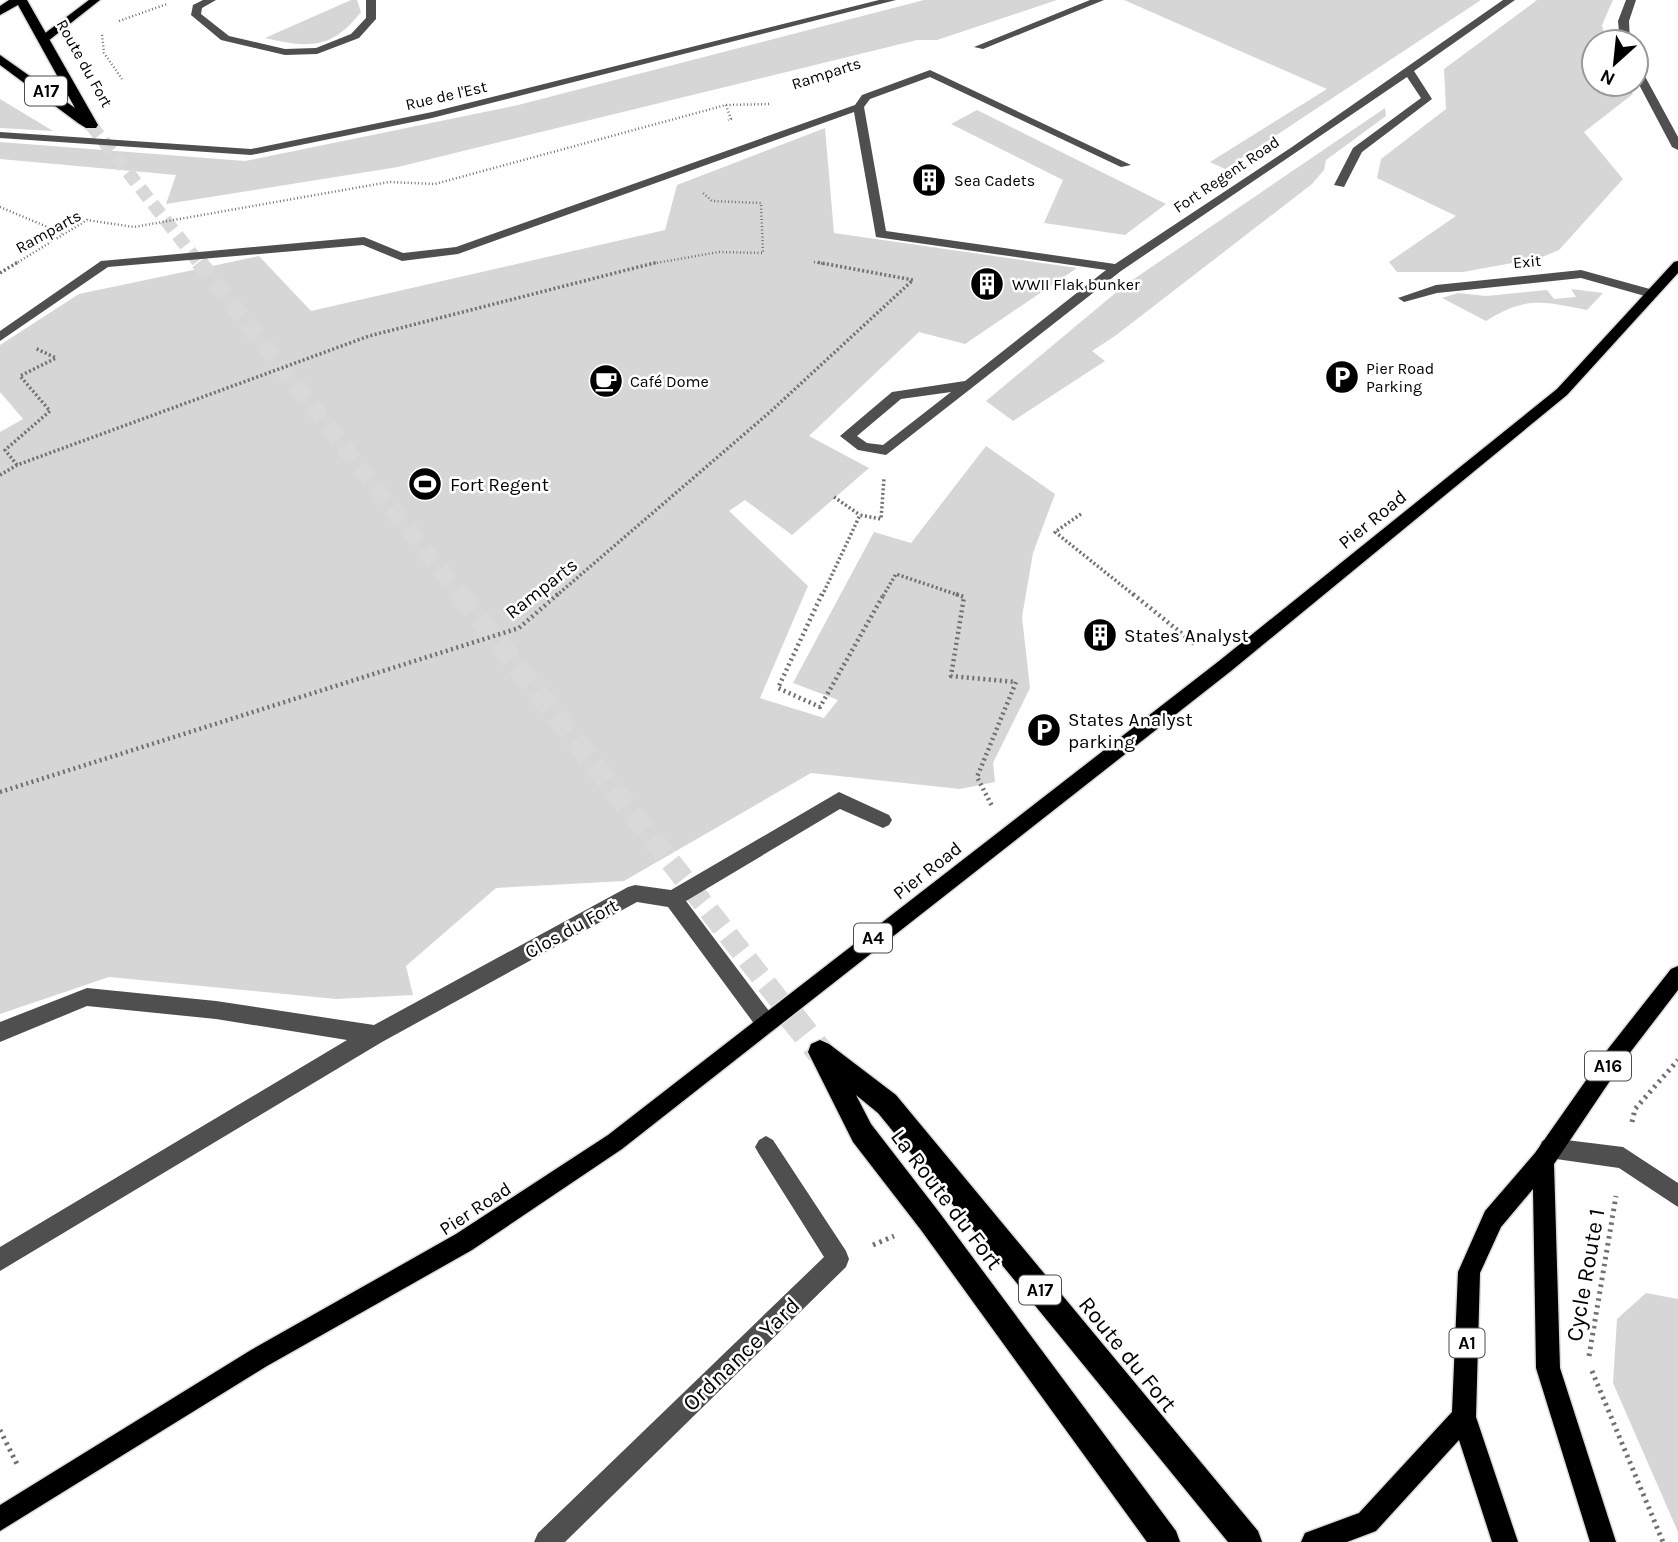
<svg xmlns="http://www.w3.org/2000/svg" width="1678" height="1542" font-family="Karla,sans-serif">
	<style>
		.green { fill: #d6d6d6 }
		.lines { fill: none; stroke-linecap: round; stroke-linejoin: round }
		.highway-tunnel-far3 { stroke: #d9d9d9; stroke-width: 13; stroke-dasharray: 13 7; stroke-linecap: butt }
		.highway-tunnel-far2 { stroke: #d9d9d9; stroke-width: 17; stroke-dasharray: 17 9; stroke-linecap: butt }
		.highway-tunnel-far1 { stroke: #d9d9d9; stroke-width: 21; stroke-dasharray: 21 10; stroke-linecap: butt }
		.highway-tunnel { stroke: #d9d9d9; stroke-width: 27; stroke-dasharray: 27 13; stroke-linecap: butt }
		.major-casing { stroke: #dbdbdb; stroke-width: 3 }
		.highway-casing { stroke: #dbdbdb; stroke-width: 3 }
		.path-far3 { stroke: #717171; stroke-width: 2.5; stroke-dasharray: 1 2.5; stroke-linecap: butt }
		.path-far2 { stroke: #717171; stroke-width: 3.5; stroke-dasharray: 2 2.5; stroke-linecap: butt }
		.path-far1 { stroke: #717171; stroke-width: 4.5; stroke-dasharray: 2 3.5; stroke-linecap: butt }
		.path { stroke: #717171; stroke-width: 5; stroke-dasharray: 2.5 4.5; stroke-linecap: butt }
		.minor { fill: #4f4f4f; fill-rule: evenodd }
		.major { fill: #000; fill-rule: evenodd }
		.highway { fill: #000; fill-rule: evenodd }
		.labels { text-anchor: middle; stroke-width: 5; stroke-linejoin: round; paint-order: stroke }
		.far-street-label { font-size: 16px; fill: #000; stroke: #fff }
		.far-poi-label { font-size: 16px; fill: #000; stroke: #fff; text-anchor: start }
		.shield { fill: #fff; stroke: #4c4c4c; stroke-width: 2 }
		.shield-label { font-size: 18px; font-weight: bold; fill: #000 }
		.poi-label { font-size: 19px; fill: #000; stroke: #fff; text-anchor: start }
		.street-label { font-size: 19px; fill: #000; stroke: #fff }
		.near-street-label { font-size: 23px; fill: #000; stroke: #fff }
	</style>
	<rect width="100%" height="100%" fill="#fff"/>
	<g class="green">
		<path d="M 351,0 L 357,0 L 361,12 C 331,50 309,48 265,38 Z"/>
		<path d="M 924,0 L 1057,0 L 937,40 L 917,40 L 398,167 L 166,204 L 176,175 L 0,159 L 0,142 L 245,161 L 518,105 Z"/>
		<path d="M 1124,0 L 1481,0 L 1225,169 L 1210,162 L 1327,89 Z"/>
		<path d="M 1537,0 L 1613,0 L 1602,25 L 1606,42 L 1594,42 L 1594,84 L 1627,84 L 1633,94 L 1584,132 L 1623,179 L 1559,250 L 1540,258 L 1463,272 L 1397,272 L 1389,262 L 1456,216 L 1377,178 L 1381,159 L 1446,109 L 1444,69 Z"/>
		<path d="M 0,99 L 53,131 L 0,128 Z"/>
		<path d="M 1385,108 L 1386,116 L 1326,160 L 1324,170 L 1312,184 L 1115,336 L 1092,351 L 1105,361 L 1013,421 L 986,401 L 1125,285 Z"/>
		<path d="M 977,110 L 1166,204 L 1125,235 L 1044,223 L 1063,180 L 951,124 Z"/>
		<path d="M 825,128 L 834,233 L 1077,268 L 965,344 L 919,332 L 809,436 L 869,468 L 792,535 L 745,500 L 729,511 L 808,586 L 760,698 L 824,718 L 838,700 L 793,683 L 874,532 L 911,543 L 986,446 L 1055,494 L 1033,553 L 1022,617 L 1030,688 L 993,763 L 995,782 L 960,789 L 811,773 L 624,881 L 496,888 L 406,966 L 413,995 L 336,999 L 109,977 L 0,1014 L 0,432 L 23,419 L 0,392 L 0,345 L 79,294 L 259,256 L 311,311 L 665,230 L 677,185 Z"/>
		<path d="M 1571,289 L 1603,293 L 1587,310 C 1543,301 1525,296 1486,321 L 1442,298 L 1458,293 L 1486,296 L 1547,290 L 1554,299 L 1576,297 Z"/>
		<path d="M 1646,1293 L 1678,1299 L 1678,1532 L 1613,1383 L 1617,1319 Z"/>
	</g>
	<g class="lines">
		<path class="highway-tunnel-far3" d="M 91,125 L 200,264"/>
		<path class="highway-tunnel-far2" d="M 199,262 L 461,596"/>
		<path class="highway-tunnel-far1" d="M 460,594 L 791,1015"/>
		<path class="highway-tunnel" d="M 789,1013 L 820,1052"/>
		<g class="major-casing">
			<g id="major">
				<path d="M 89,0 L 100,0 L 48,41 L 40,41 L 40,37 Z"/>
				<path d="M 1678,261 L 1678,273 L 1567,395 L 1231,671 L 622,1149 L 472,1250 L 267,1366 L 0,1531 L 0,1505 L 251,1350 L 456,1234 L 608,1135 L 1219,661 L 1557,389 L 1674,262 Z"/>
				<path d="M 1678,966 L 1678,990 L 1622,1063 L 1554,1164 L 1560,1368 L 1616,1542 L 1590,1542 L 1536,1368 L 1533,1189 L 1501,1227 L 1480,1273 L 1476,1417 L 1518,1542 L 1492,1542 L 1459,1440 L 1376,1531 L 1347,1542 L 1301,1542 L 1305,1533 L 1359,1513 L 1452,1412 L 1458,1272 L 1485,1211 L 1535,1153 L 1608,1049 L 1671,969 Z"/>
			</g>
		</g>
		<g class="highway-casing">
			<g id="highway">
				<path d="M 9,0 L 27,0 L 98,125 L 96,128 L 86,128 L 78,123 L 0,65 L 0,55 L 75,108 L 18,5 L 0,15 L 0,6 Z"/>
				<path d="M 820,1040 L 829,1044 L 896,1095 L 1258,1531 L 1262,1542 L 1228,1542 L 878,1113 L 856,1095 L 871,1124 L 939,1212 L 1176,1531 L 1180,1542 L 1147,1542 L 921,1230 L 853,1142 L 808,1052 L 811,1044 Z"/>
			</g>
		</g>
		<g class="path-far3">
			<path d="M 119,21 L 167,4"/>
			<path d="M 102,35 L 104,53 L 122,79"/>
			<path d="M 726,105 L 731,119 L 728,120"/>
			<path d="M 0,207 L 64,234"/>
			<path d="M 814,262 L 825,264"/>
			<path d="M 15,264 L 87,220 L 134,227 L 389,182 L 435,184 L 726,105 L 771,104"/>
			<path d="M 650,264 L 719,252 L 763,253 L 761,203 L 712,201 L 703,193"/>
		</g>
		<g class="path-far2">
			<path d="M 0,273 L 18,262"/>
			<path d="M 17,465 L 5,450 L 50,411 L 20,376 L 56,358 L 35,348"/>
			<path d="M 0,475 L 17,465 L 369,336 L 658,262"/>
			<path d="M 834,497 L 860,515"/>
			<path d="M 1081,514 L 1055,532 L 1135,596"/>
			<path d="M 556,596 L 770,412 L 913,280 L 816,262"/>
			<path d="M 822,596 L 860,515 L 881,519 L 884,478"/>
			<path d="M 883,596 L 896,574 L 961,596"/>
		</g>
		<g class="path-far1">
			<path d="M 822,594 L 778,688 L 820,707 L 884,594"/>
			<path d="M 956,594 L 964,597 L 951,676 L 1016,682 L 977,777 L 992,806"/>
			<path d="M 1133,594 L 1196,645"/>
			<path d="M 0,792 L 519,628 L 558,594"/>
		</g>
		<g class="path">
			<path d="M 1632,1122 L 1635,1109 L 1678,1060"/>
			<path d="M 873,1245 L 894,1236"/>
			<path d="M 1589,1356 L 1616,1196"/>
			<path d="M 1592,1371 L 1663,1542"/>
			<path d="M 0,1430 L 17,1464"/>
		</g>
		<g class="minor">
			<path d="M 203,0 L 216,0 L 202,8 L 201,14 L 229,36 L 285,49 L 316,48 L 351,34 L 366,18 L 366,0 L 376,0 L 376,19 L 359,38 L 317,54 L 285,55 L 221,40 L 191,15 L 193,5 Z"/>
			<path d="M 879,0 L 896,0 L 432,118 L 251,155 L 0,138 L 0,132 L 251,149 L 432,112 Z"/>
			<path d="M 1090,0 L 1104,0 L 983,49 L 974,47 Z"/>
			<path d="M 1503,0 L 1515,0 L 1414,71 L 1432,99 L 1362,152 L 1344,187 L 1334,185 L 1353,148 L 1421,98 L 1407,77 L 1121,271 L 886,455 L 858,450 L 840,436 L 892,392 L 965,381 L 1106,270 L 876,237 L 854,112 L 458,254 L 402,261 L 363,245 L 108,267 L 0,341 L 0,331 L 101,261 L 364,237 L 403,253 L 456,247 L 855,105 L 862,95 L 930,70 L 1131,165 L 1121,167 L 930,77 L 870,99 L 864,107 L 886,231 L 1115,264 L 1292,147 ZM 951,392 L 883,445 L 867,443 L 857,436 L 901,399 Z"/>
			<path d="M 1626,0 L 1636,0 L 1629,21 L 1630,42 L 1620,42 L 1618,21 Z"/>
			<path d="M 1636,66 L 1641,69 L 1678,137 L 1678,150 L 1672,147 L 1636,79 Z"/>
			<path d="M 1581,270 L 1657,291 L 1658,294 L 1652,298 L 1581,278 L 1437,293 L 1404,302 L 1398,298 L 1436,285 Z"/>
			<path d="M 839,792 L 889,815 L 892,820 L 889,825 L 883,828 L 840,809 L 686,901 L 772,1015 L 775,1022 L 772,1029 L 765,1032 L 758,1029 L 668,907 L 637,902 L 382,1042 L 0,1271 L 0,1247 L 347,1040 L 216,1019 L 87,1006 L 0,1042 L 0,1022 L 87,988 L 216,1001 L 374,1025 L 628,887 L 635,885 L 671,890 Z"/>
			<path d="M 766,1136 L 773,1140 L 846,1251 L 849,1259 L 846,1267 L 565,1542 L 534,1542 L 538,1533 L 824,1257 L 759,1154 L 755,1147 L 759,1140 Z"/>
			<path d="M 1550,1138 L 1623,1147 L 1678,1183 L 1678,1207 L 1619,1168 L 1542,1157 L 1539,1149 L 1542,1141 Z"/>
		</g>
		<use href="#major" class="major"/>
		<use href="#highway" class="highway"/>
	</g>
	<defs>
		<g id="building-disc" transform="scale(1.75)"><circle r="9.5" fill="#000" stroke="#fff"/><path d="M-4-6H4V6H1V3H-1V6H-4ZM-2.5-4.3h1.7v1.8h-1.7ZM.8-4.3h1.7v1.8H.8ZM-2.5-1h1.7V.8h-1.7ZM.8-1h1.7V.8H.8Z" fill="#fff"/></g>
		<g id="parking-disc" transform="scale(1.75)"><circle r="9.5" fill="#000" stroke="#fff"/><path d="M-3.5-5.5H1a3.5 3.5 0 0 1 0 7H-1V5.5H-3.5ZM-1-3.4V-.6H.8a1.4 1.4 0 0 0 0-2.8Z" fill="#fff"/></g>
		<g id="cafe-disc" transform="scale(1.75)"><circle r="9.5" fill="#000" stroke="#fff"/><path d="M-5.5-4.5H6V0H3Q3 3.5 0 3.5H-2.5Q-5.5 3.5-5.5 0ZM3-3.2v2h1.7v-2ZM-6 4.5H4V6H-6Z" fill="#fff"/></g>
		<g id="stadium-disc" transform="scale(1.75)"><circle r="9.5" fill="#000" stroke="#fff"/><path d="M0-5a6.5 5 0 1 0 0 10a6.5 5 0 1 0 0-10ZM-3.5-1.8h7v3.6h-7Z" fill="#fff"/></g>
	</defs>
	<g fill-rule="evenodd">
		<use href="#building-disc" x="929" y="180"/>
		<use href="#building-disc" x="987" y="284"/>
		<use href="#parking-disc" x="1342" y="377"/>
		<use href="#cafe-disc" x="606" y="381"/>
		<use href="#stadium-disc" x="425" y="484"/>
		<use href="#building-disc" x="1100" y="635"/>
		<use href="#parking-disc" x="1044" y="730"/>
	</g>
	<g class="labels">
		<g class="far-street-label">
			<text transform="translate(85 63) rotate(61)" y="6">Route du Fort</text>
			<text transform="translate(826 73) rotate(-18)" y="6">Ramparts</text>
			<text transform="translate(446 95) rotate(-13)" y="6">Rue de l'Est</text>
			<text transform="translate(1226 174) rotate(-34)" y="6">Fort Regent Road</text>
			<text transform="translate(48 231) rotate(-29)" y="6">Ramparts</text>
			<text transform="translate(1527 261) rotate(-5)" y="6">Exit</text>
		</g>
		<g class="far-poi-label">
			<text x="954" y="186">Sea Cadets</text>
			<text x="1012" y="290">WWII Flak bunker</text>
			<text x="1366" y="374">Pier Road<tspan x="1366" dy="18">Parking</tspan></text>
			<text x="630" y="387">Café Dome</text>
		</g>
		<g class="shield">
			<rect x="25" y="76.5" width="42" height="29" rx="5"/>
			<rect x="854" y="923.5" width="38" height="29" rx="5"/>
			<rect x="1585" y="1051.5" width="46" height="29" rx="5"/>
			<rect x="1019" y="1275.5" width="42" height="29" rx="5"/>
			<rect x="1449.5" y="1328.5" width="35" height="29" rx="5"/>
		</g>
		<g class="shield-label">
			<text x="46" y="97">A17</text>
			<text x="873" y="944">A4</text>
			<text x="1608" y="1072">A16</text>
			<text x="1040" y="1296">A17</text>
			<text x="1467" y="1349">A1</text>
		</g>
		<g class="poi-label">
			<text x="450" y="491">Fort Regent</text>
			<text x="1124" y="642">States Analyst</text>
			<text x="1068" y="726">States Analyst<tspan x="1068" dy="22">parking</tspan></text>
		</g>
		<g class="street-label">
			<text transform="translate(1372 519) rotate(-39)" y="7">Pier Road</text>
			<text transform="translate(541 588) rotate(-38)" y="7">Ramparts</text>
			<text transform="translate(927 870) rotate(-38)" y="7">Pier Road</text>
			<text transform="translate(571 928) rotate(-29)" y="7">Clos du Fort</text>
			<text transform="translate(475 1208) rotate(-33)" y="7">Pier Road</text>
		</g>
		<g class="near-street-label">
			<text transform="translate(947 1199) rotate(53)" y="8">La Route du Fort</text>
			<text transform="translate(1585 1275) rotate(-80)" y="8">Cycle Route 1</text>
			<text transform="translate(741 1354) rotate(-44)" y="8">Ordnance Yard</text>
			<text transform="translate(1128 1354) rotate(51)" y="8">Route du Fort</text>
		</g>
	</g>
	<g transform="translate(1615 63) rotate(207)"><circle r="33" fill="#ffffff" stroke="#999999" stroke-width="2"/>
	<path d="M0-5L12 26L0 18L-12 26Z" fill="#000000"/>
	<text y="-10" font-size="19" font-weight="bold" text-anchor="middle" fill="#000000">N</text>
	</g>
</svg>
